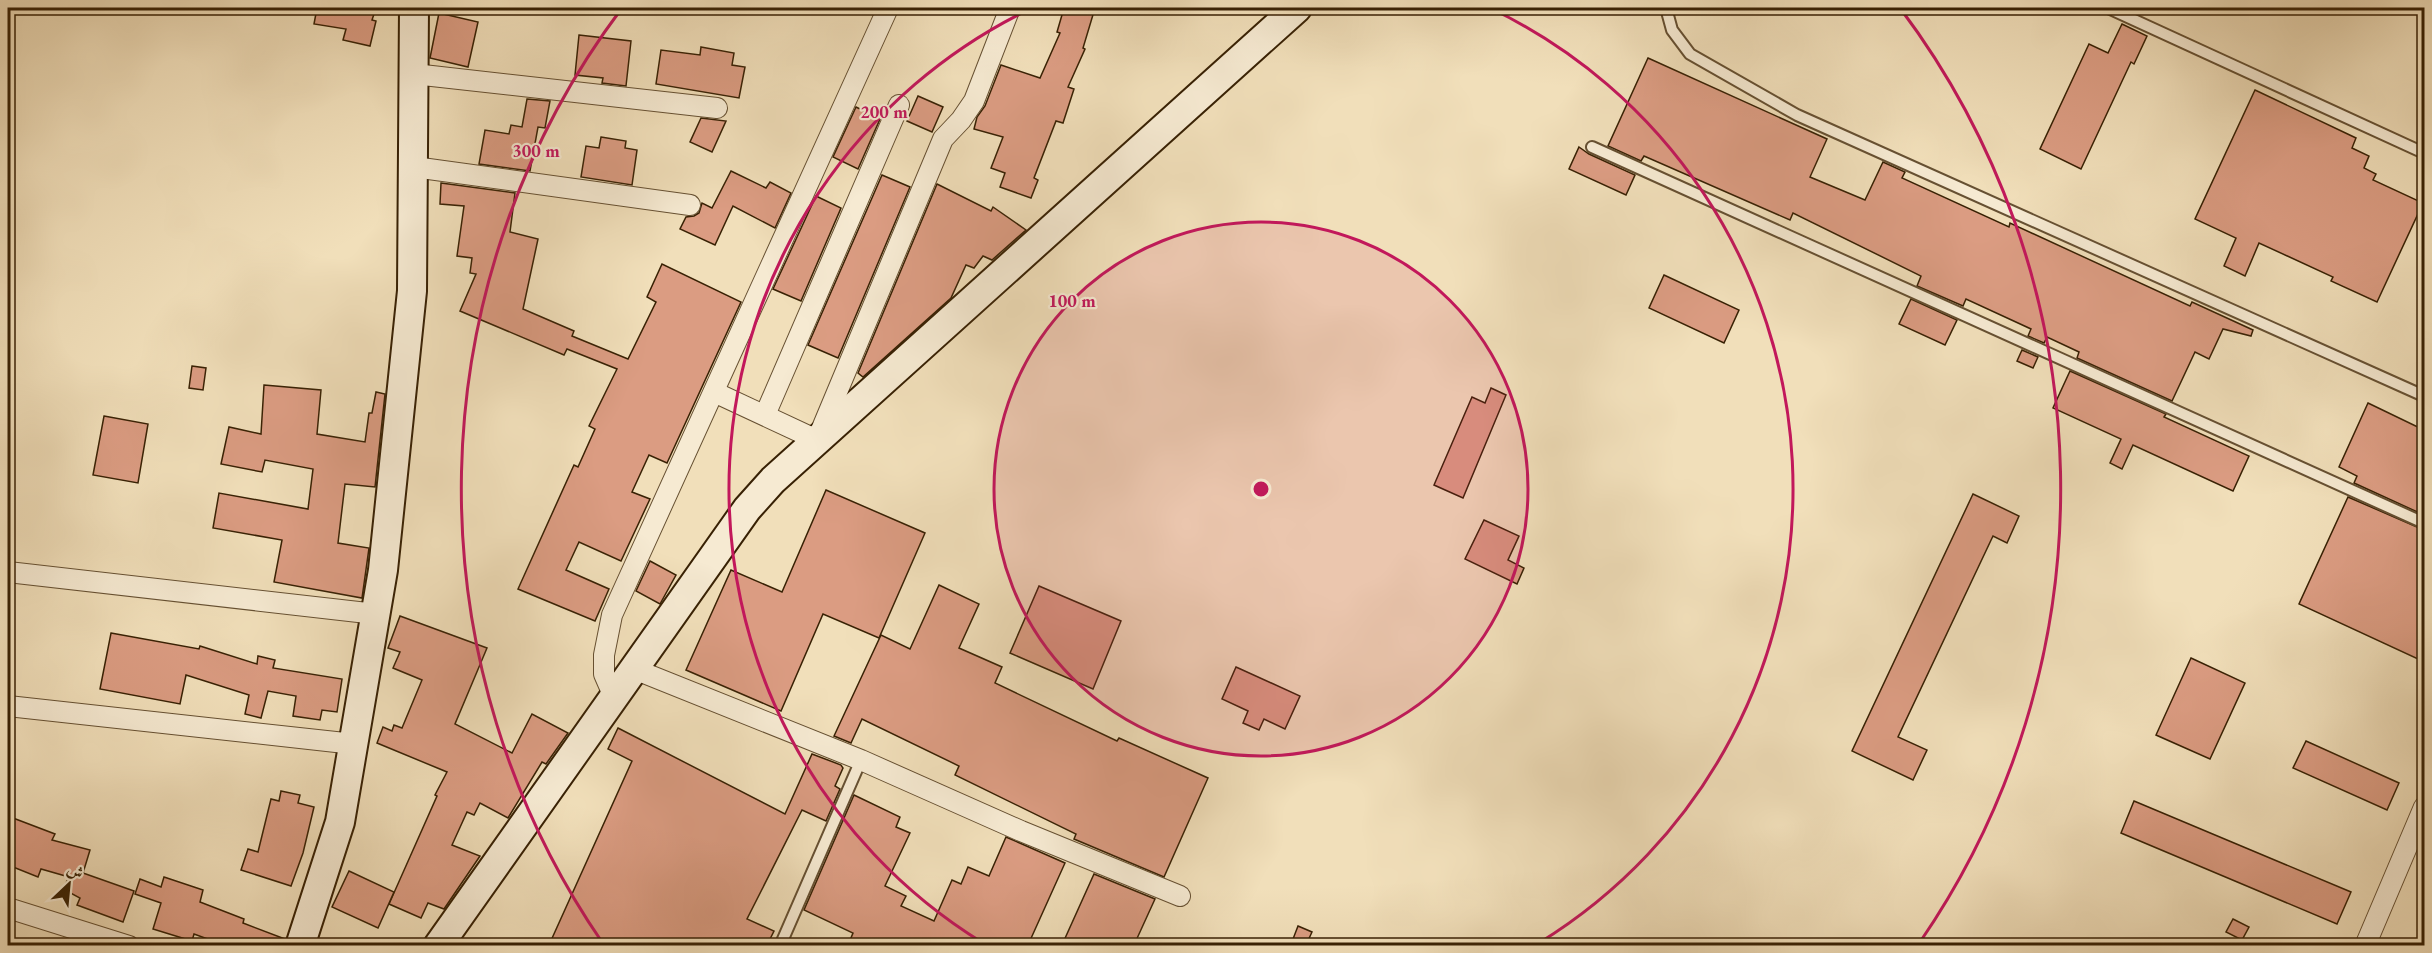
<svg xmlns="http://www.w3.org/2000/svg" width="2432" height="953" font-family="'EB Garamond',Amiri,serif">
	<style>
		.building { fill: #db9c82; stroke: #382104; stroke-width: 1.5 }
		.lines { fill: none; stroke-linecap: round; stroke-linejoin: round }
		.lane-casing { stroke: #665032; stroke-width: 14 }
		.street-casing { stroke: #665032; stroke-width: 22 }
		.secondary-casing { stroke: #382104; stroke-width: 32 }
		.lane { stroke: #f6ead2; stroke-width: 10 }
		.street { stroke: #f6ead2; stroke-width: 20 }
		.secondary { stroke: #f6ead2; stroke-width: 28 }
		.ring { fill: none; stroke: #c2185b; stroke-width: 3 }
		.centre { fill: #c2185b; stroke: #f6ead2; stroke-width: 3 }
		.ring-label { font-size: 18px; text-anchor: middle; font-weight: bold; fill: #c2185b; stroke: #f6ead2; stroke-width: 4.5; stroke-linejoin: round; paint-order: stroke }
	</style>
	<rect width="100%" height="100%" fill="#f1dfba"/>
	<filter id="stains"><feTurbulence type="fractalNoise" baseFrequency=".00333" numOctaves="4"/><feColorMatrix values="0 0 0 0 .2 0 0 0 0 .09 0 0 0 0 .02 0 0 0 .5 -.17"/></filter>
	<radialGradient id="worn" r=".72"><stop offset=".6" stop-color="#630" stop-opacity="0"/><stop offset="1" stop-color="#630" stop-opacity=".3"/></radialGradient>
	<g class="building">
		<path d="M 317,8 L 376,8 L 372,20 L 376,21 L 370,46 L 343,40 L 346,29 L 314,24 Z"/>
		<path d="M 1064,8 L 1095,8 L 1083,48 L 1085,49 L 1068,87 L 1074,89 L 1063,123 L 1056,121 L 1034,178 L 1038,180 L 1031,198 L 1000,187 L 1005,173 L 991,168 L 1003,137 L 974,129 L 977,117 L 985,106 L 1001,65 L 1040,78 L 1060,33 L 1057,32 Z"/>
		<path d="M 439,13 L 478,22 L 468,67 L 430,58 Z"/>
		<path d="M 2122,24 L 2147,36 L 2134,64 L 2131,62 L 2081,169 L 2040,149 L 2089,44 L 2108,53 Z"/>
		<path d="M 579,35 L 631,41 L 626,86 L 602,83 L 603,78 L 575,75 Z"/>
		<path d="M 701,47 L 734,53 L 732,65 L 745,67 L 739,98 L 656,84 L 661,50 L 700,55 Z"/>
		<path d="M 1648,58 L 1827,139 L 1810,177 L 1865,200 L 1883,162 L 1905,172 L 1902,178 L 2009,227 L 2010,223 L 2190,306 L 2192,302 L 2253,330 L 2251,336 L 2223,329 L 2209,359 L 2195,352 L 2172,401 L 2077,358 L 2079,352 L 2047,337 L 2044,343 L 2028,336 L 2031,329 L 1966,299 L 1963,306 L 1917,286 L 1921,276 L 1793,213 L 1790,220 L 1644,156 L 1641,161 L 1608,146 Z"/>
		<path d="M 2255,90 L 2356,138 L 2352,148 L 2369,156 L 2364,168 L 2376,174 L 2373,180 L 2423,203 L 2377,302 L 2331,281 L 2333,277 L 2259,243 L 2245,276 L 2224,266 L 2236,238 L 2195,219 Z"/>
		<path d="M 918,96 L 943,107 L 932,132 L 907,121 Z"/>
		<path d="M 527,99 L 550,101 L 545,128 L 538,127 L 530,171 L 479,164 L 485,130 L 509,134 L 511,125 L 522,127 Z"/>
		<path d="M 856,107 L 880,119 L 858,169 L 833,157 Z"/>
		<path d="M 701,118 L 726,121 L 712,152 L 690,142 Z"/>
		<path d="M 601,137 L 626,141 L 625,148 L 637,150 L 632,185 L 581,177 L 586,146 L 599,148 Z"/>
		<path d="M 1579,147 L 1589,154 L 1635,175 L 1626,195 L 1569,169 Z"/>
		<path d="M 731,171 L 766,188 L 770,182 L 791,193 L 775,228 L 733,206 L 715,245 L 680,229 L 686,217 L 694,216 L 699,213 L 702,203 L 712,208 Z"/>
		<path d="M 882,175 L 910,187 L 838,358 L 808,345 Z"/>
		<path d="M 441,183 L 515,193 L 510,232 L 538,239 L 523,309 L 574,331 L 572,336 L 628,359 L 656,302 L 647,297 L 662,264 L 741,302 L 667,463 L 649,455 L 632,492 L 650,499 L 621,561 L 579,542 L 566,570 L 609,589 L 595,621 L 518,589 L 574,465 L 578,467 L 595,429 L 589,426 L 617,369 L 567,349 L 564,355 L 460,311 L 476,274 L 470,273 L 472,258 L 457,256 L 464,206 L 440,204 Z"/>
		<path d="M 937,184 L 991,211 L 993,207 L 1026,230 L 992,260 L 983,256 L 974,268 L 966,265 L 951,298 L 863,377 L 858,373 Z"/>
		<path d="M 816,196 L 841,208 L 801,301 L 773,289 Z"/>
		<path d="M 1664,275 L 1739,310 L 1724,343 L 1649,308 Z"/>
		<path d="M 1911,299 L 1957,320 L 1945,345 L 1899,324 Z"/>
		<path d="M 2022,350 L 2038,357 L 2033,368 L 2017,361 Z"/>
		<path d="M 192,366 L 206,368 L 203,390 L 189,388 Z"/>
		<path d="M 2070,371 L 2166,414 L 2164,417 L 2249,456 L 2233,491 L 2133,445 L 2122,469 L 2110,463 L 2121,439 L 2053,408 Z"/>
		<path d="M 264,385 L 321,390 L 317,434 L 365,442 L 369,413 L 372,413 L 376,392 L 385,394 L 375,487 L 345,484 L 338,543 L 369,548 L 362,598 L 274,582 L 282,540 L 213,528 L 219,493 L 308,509 L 313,469 L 265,460 L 262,472 L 221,464 L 229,427 L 261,434 Z"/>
		<path d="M 1491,388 L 1506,395 L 1463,498 L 1434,485 L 1472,397 L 1485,403 Z"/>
		<path d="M 2368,403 L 2424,430 L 2424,515 L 2354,483 L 2357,476 L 2339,467 Z"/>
		<path d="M 104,416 L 148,424 L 138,483 L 93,475 Z"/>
		<path d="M 826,490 L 925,533 L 879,638 L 823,614 L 781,711 L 686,670 L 731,570 L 782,592 Z"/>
		<path d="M 1973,494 L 2019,516 L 2007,543 L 1993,536 L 1898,737 L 1927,750 L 1913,780 L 1852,751 Z"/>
		<path d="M 2348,497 L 2424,530 L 2424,643 L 2418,659 L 2299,604 Z"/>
		<path d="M 1484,520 L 1519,536 L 1508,560 L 1524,568 L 1517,584 L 1465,559 Z"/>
		<path d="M 650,561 L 676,575 L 660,604 L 636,591 Z"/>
		<path d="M 939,585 L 979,604 L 959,648 L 1002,667 L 995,683 L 1117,741 L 1119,738 L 1208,778 L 1164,877 L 1074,839 L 1076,834 L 955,775 L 959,766 L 862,719 L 851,743 L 834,736 L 881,635 L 910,649 Z"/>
		<path d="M 1039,586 L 1121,621 L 1093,689 L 1010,653 Z"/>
		<path d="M 400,616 L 487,648 L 455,724 L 512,753 L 532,714 L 568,733 L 546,764 L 542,762 L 508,818 L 480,803 L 474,815 L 467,812 L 452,845 L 480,856 L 444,909 L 428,903 L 421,918 L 389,904 L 437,796 L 435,795 L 447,772 L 377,743 L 383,727 L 392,731 L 394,725 L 402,728 L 422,680 L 393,668 L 400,652 L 388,648 Z"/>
		<path d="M 111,633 L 199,649 L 200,646 L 257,664 L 258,656 L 275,660 L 273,668 L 342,679 L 337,712 L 322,710 L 320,720 L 293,716 L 296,696 L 268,691 L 261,718 L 245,714 L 249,695 L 186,675 L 180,704 L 100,689 Z"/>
		<path d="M 2191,658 L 2245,683 L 2210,759 L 2156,735 Z"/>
		<path d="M 1236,667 L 1300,696 L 1285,729 L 1264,719 L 1259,730 L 1243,723 L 1248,711 L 1222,699 Z"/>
		<path d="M 618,728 L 785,814 L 812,754 L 841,765 L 843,768 L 835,786 L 840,789 L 826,821 L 802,810 L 747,919 L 774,931 L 767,945 L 549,945 L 632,761 L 608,749 Z"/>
		<path d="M 2306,741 L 2399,783 L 2387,810 L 2293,768 Z"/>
		<path d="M 281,791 L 300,795 L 298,803 L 314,807 L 303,853 L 291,886 L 241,870 L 248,849 L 258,852 L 271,799 L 279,801 Z"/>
		<path d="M 854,795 L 900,817 L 896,827 L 910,833 L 885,886 L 906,896 L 901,906 L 934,921 L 952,880 L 961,884 L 968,867 L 989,876 L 1006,837 L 1065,863 L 1028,945 L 848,945 L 853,933 L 804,910 Z"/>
		<path d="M 2134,801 L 2351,892 L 2337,924 L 2121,833 Z"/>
		<path d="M 13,818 L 55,834 L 52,840 L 90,850 L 83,873 L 134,891 L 123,922 L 77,905 L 80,898 L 63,889 L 69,877 L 41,869 L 38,877 L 8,865 L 8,831 Z"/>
		<path d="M 349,871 L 394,892 L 378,928 L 332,907 Z"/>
		<path d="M 1094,874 L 1155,899 L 1134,945 L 1062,945 Z"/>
		<path d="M 164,877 L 203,890 L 200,902 L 244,919 L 243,923 L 285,939 L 284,945 L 224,945 L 194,934 L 192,941 L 153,929 L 161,903 L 135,894 L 140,879 L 161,887 Z"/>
		<path d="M 2233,919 L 2249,927 L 2242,940 L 2226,932 Z"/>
		<path d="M 1298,926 L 1312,932 L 1306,945 L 1293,939 Z"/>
	</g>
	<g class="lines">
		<g class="lane-casing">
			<g id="lane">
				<path d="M 1666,8 L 1672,30 L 1690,54 L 1797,115 L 2424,396"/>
				<path d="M 2108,8 L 2424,153"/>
				<path d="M 1592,147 L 2424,523"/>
				<path d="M 780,946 L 861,760"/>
			</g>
		</g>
		<g class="street-casing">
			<g id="street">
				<path d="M 414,74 L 717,108"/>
				<path d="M 414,167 L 690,205"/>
				<path d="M 714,392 L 817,440 L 943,139 L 961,120 L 974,101 L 1010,8"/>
				<path d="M 765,415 L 899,105"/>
				<path d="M 8,572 L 376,614"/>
				<path d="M 634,669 L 861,760 L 1021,831 L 1180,896"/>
				<path d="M 614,697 L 604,674 L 604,655 L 612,615 L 888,8"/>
				<path d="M 8,706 L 354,744"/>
				<path d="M 8,908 L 129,946"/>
				<path d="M 2365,946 L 2424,807"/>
			</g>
		</g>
		<g class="secondary-casing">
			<g id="secondary">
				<path d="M 300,946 L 340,822 L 383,570 L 412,291 L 414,8"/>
				<path d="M 438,946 L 747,509 L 773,480 L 1297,8"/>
			</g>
		</g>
		<use href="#lane" class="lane"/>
		<use href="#street" class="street"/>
		<use href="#secondary" class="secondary"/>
	</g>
	<circle cx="1261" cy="489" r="267" fill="#c2185b" fill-opacity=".12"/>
	<g class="ring">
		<circle cx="1261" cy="489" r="267"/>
		<path d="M983 943A533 533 0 0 1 1032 8M1490 8A533 533 0 0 1 1539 943"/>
		<path d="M602 942A800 800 0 0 1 622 8M1900 8A800 800 0 0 1 1920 942"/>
	</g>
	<circle cx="1261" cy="489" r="9" class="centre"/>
	<g class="ring-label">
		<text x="884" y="118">200 m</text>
		<text x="536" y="157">300 m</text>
		<text x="1072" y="307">100 m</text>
	</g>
	<rect width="2432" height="953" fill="none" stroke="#f1dfba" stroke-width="30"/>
	<rect x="9" y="9" width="2414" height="935" fill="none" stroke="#382104" stroke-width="3"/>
	<rect x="15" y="15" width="2402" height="923" fill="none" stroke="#382104" stroke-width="1.5"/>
	<g transform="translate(69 884) rotate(26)" stroke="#f6ead2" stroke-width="4.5" paint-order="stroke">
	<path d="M0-4.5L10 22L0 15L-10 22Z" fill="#382104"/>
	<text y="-9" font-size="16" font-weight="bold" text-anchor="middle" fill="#382104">ش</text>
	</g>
	<rect width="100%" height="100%" filter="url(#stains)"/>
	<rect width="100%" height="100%" fill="url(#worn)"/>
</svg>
